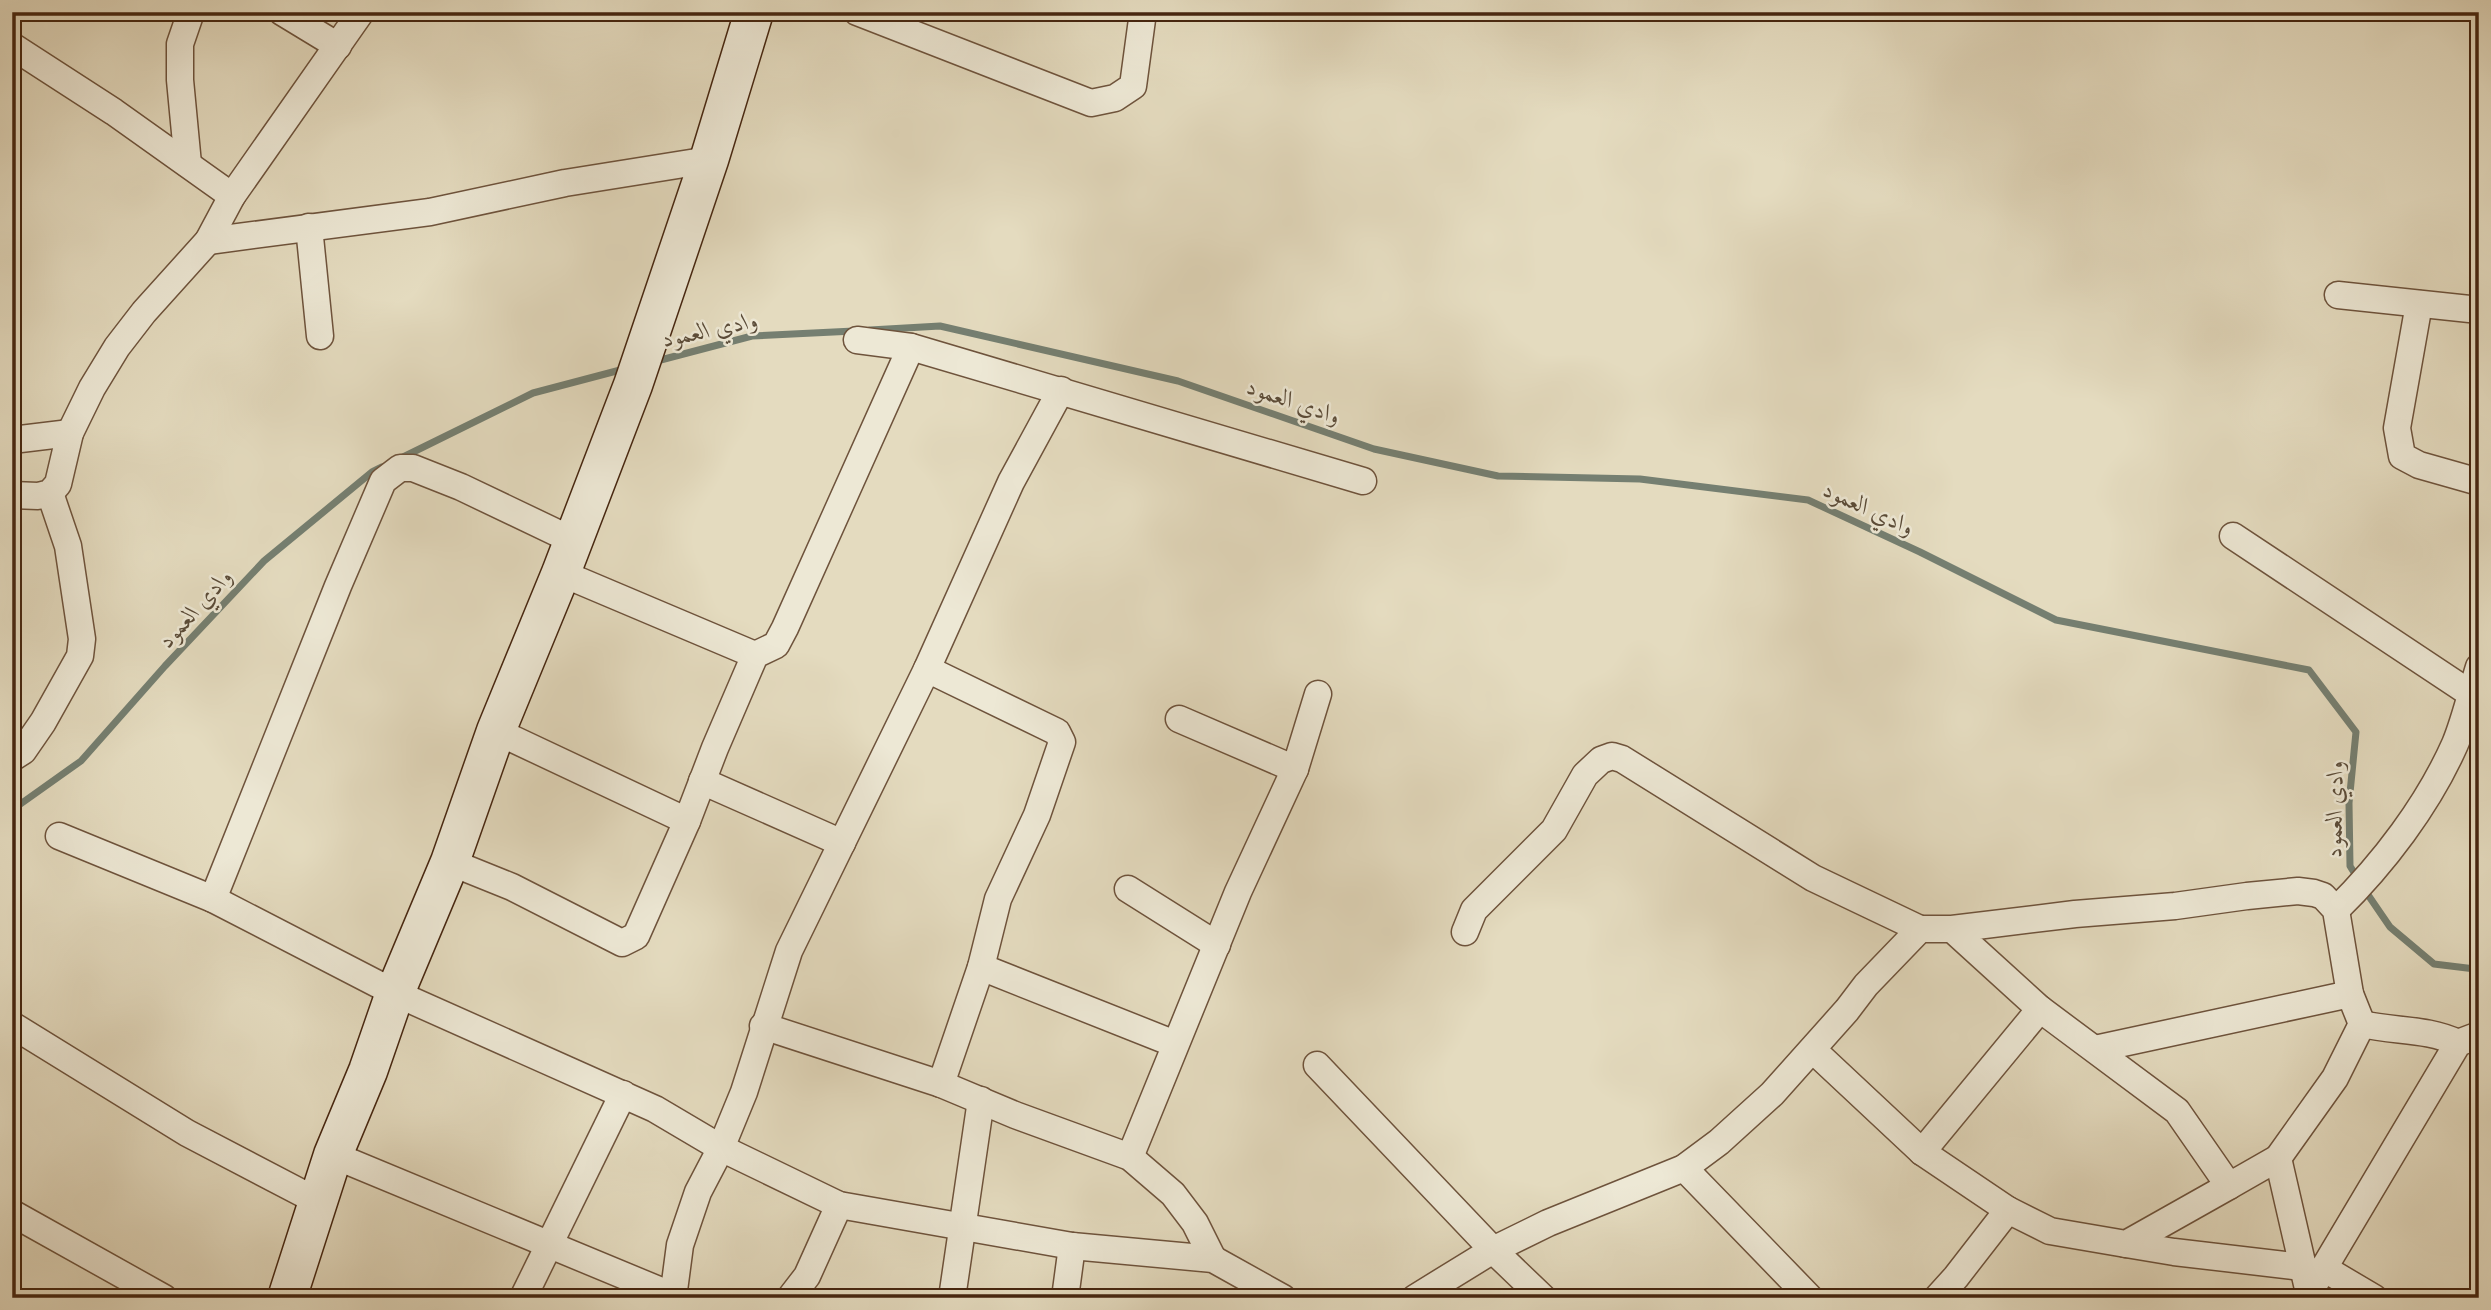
<svg xmlns="http://www.w3.org/2000/svg" width="2491" height="1310" font-family="'IM FELL French Canon',Amiri,serif">
	<style>
		.lines { fill: none; stroke-linecap: round; stroke-linejoin: round }
		.stream { stroke: #757f71; stroke-width: 7 }
		.street-casing { stroke: #6e533c; stroke-width: 29 }
		.secondary-casing { stroke: #462610; stroke-width: 41 }
		.street { stroke: #ede8d5; stroke-width: 26 }
		.secondary { stroke: #ede8d5; stroke-width: 38 }
		.labels { text-anchor: middle; stroke-width: 5; stroke-linejoin: round; paint-order: stroke }
		.water-label { font-size: 24px; font-style: italic; fill: #5a4b38; stroke: #ede8d5 }
	</style>
	<rect width="100%" height="100%" fill="#e4dbbf"/>
	<filter id="stains"><feTurbulence type="fractalNoise" baseFrequency=".00286" numOctaves="4"/><feColorMatrix values="0 0 0 0 .2 0 0 0 0 .09 0 0 0 0 .02 0 0 0 .5 -.17"/></filter>
	<radialGradient id="worn" r=".72"><stop offset=".6" stop-color="#630" stop-opacity="0"/><stop offset="1" stop-color="#630" stop-opacity=".3"/></radialGradient>
	<g class="lines">
		<g class="stream">
			<path d="M 870,330 L 940,326 L 1178,381 L 1374,449 L 1498,476 L 1640,479 L 1808,500 L 1920,552 L 2056,620 L 2309,670 L 2356,732 L 2349,803 L 2350,866 L 2358,879"/>
			<path d="M 653,362 L 752,336 L 854,331"/>
			<path d="M 399,459 L 533,393 L 624,369"/>
			<path d="M 12,810 L 81,761 L 165,666 L 264,561 L 372,472 L 382,467"/>
			<path d="M 2364,889 L 2390,927 L 2434,964 L 2475,969 L 2479,967"/>
		</g>
		<g class="street-casing">
			<g id="street">
				<path d="M 282,12 L 338,46"/>
				<path d="M 857,12 L 1091,103 L 1115,98 L 1133,86 L 1143,12"/>
				<path d="M 12,46 L 114,112 L 232,196"/>
				<path d="M 188,164 L 180,80 L 180,44 L 191,12"/>
				<path d="M 309,227 L 320,336"/>
				<path d="M 208,241 L 430,212 L 565,183 L 709,160"/>
				<path d="M 2338,295 L 2479,310"/>
				<path d="M 2419,304 L 2397,428 L 2402,456 L 2419,465 L 2479,482"/>
				<path d="M 857,340 L 911,347 L 1363,481"/>
				<path d="M 12,440 L 70,433"/>
				<path d="M 12,495 L 38,496 L 50,493 L 58,484 L 70,433 L 92,388 L 117,347 L 144,312 L 208,241 L 232,196 L 361,12"/>
				<path d="M 2233,536 L 2471,694"/>
				<path d="M 561,573 L 755,655"/>
				<path d="M 927,669 L 1057,732 L 1062,742 L 1037,815 L 998,899 L 981,967 L 941,1084"/>
				<path d="M 1179,719 L 1295,769"/>
				<path d="M 496,731 L 687,821"/>
				<path d="M 12,758 L 23,751 L 43,722 L 80,656 L 82,639 L 68,546 L 50,493"/>
				<path d="M 702,781 L 842,843"/>
				<path d="M 59,836 L 213,899 L 395,993 L 655,1109 L 721,1148 L 839,1205 L 1072,1246 L 1213,1259 L 1283,1298"/>
				<path d="M 450,862 L 512,887 L 622,943 L 636,936 L 687,821 L 715,748 L 755,655 L 776,645 L 785,628 L 911,347"/>
				<path d="M 1128,889 L 1217,945"/>
				<path d="M 213,899 L 338,586 L 383,481 L 400,468 L 413,468 L 461,487 L 574,541"/>
				<path d="M 2336,910 C 2383,864 2428,805 2455,744 C 2465,720 2471,693 2479,667"/>
				<path d="M 1465,932 L 1474,910 L 1554,830 L 1585,775 L 1601,760 L 1612,756 L 1622,759 L 1813,878 L 1920,929"/>
				<path d="M 981,967 L 1175,1044"/>
				<path d="M 2362,1024 C 2396,1032 2426,1028 2458,1043"/>
				<path d="M 12,1025 L 187,1133 L 317,1201"/>
				<path d="M 763,1026 L 941,1084 L 1015,1115 L 1130,1157 L 1173,1194 L 1195,1223 L 1213,1259"/>
				<path d="M 2095,1049 L 2350,994"/>
				<path d="M 1813,1050 L 1922,1152 L 2008,1210 L 1956,1277 L 1937,1298"/>
				<path d="M 1317,1065 L 1493,1250 L 1543,1298"/>
				<path d="M 1922,1152 L 2040,1009"/>
				<path d="M 333,1155 L 678,1298"/>
				<path d="M 1130,1157 L 1238,892 L 1295,769 L 1318,694"/>
				<path d="M 2278,1158 L 2309,1293 L 2458,1043 L 2479,1035"/>
				<path d="M 1684,1168 L 1810,1298"/>
				<path d="M 2008,1210 L 2050,1231 L 2126,1244 L 2229,1186"/>
				<path d="M 12,1213 L 164,1298"/>
				<path d="M 2126,1244 L 2174,1252 L 2302,1267"/>
				<path d="M 2325,1269 L 2374,1298"/>
				<path d="M 523,1298 L 623,1094"/>
				<path d="M 673,1298 L 680,1245 L 698,1192 L 721,1148 L 744,1092 L 789,951 L 927,669 L 1011,482 L 1061,390"/>
				<path d="M 790,1298 L 807,1276 L 839,1205"/>
				<path d="M 952,1298 L 981,1100"/>
				<path d="M 1065,1298 L 1072,1246"/>
				<path d="M 1415,1298 L 1493,1250 L 1548,1223 L 1684,1168 L 1719,1142 L 1772,1094 L 1847,1010 L 1866,985 L 1920,929 L 1952,929 L 2075,914 L 2175,906 L 2247,896 L 2298,891 L 2314,893 L 2323,896 L 2336,910 L 2350,994 L 2362,1024 L 2335,1078 L 2278,1158 L 2229,1186 L 2177,1111 L 2040,1009 L 1952,929"/>
			</g>
		</g>
		<g class="secondary-casing">
			<path id="secondary" d="M 287,1298 L 333,1155 L 368,1071 L 395,993 L 450,862 L 496,731 L 561,573 L 633,385 L 709,160 L 754,12"/>
		</g>
		<use href="#street" class="street"/>
		<use href="#secondary" class="secondary"/>
	</g>
	<g class="labels">
		<g class="water-label">
			<text transform="translate(710 329) rotate(-12)" y="8">وادي العمود</text>
			<text transform="translate(1294 401) rotate(19)" y="8">وادي العمود</text>
			<text transform="translate(1869 508) rotate(25)" y="8">وادي العمود</text>
			<text transform="translate(195 608) rotate(-48)" y="8">وادي العمود</text>
			<text transform="translate(2334 809) rotate(-89)" y="8">وادي العمود</text>
		</g>
	</g>
	<rect width="2491" height="1310" fill="none" stroke="#e4dbbf" stroke-width="42"/>
	<rect x="14" y="14" width="2463" height="1282" fill="none" stroke="#462610" stroke-width="3.5"/>
	<rect x="21" y="21" width="2449" height="1268" fill="none" stroke="#462610" stroke-width="2"/>
	<rect width="100%" height="100%" filter="url(#stains)"/>
	<rect width="100%" height="100%" fill="url(#worn)"/>
</svg>
